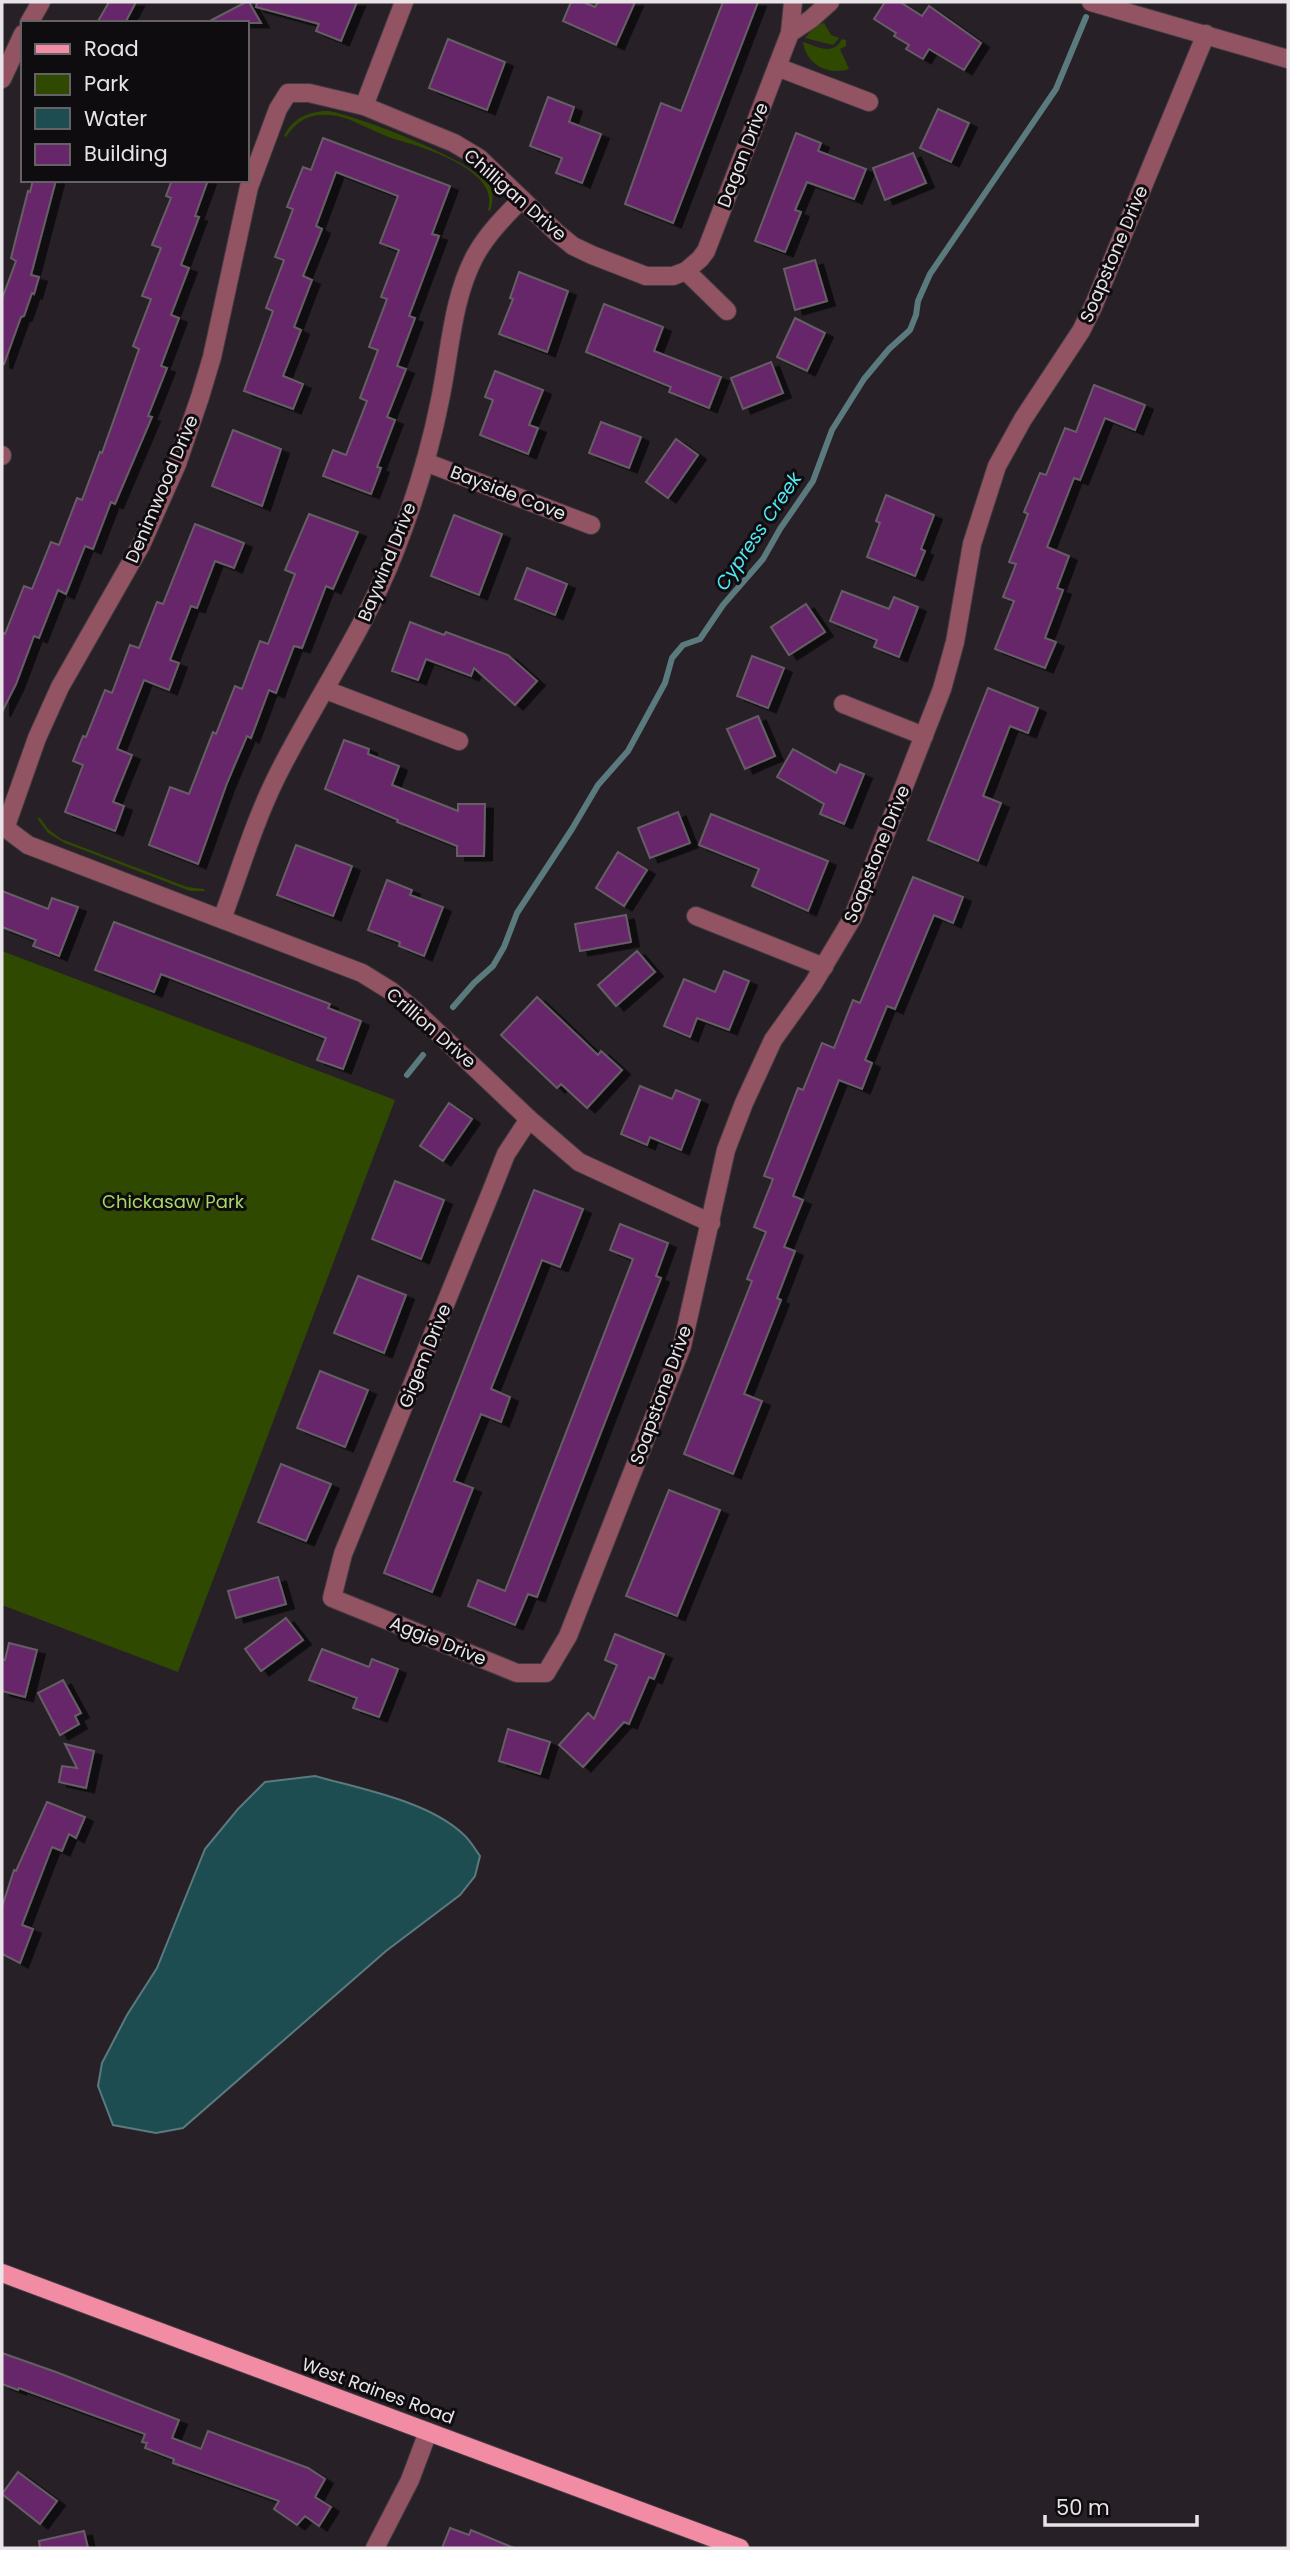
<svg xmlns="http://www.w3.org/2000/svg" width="1290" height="2550" font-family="Poppins,sans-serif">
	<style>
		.green { fill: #304901 }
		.water { fill: #1d4c51; stroke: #5a7a7e; stroke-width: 2 }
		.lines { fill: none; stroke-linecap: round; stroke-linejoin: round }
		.stream { stroke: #5a7a7e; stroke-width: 6 }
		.building { fill: #662669; stroke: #655f65; stroke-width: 2; filter: url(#shadow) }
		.minor-casing { stroke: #423c42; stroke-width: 20 }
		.major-casing { stroke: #423c42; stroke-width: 20 }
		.minor { stroke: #925462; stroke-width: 18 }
		.major { stroke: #f28ba4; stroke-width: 18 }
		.labels { text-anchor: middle; stroke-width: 6; stroke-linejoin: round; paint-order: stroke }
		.street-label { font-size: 18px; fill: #e8e4e8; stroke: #0e0c0f }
		.park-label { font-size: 18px; fill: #a8d963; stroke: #0e0c0f }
		.water-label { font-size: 19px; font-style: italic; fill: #52e9f6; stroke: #0e0c0f }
	</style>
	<defs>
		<filter id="shadow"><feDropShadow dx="8" dy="4.5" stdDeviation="0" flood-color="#0009"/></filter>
	</defs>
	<rect width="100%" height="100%" fill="#272127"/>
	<g class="green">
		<path d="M 824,23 L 831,35 L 839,38 L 833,45 L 805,38 L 816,25 Z"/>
		<path d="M 842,39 L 846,40 L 846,46 L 840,49 L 849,69 C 828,76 806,64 803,42 C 818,47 833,56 842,39 Z"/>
		<path d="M 329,111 C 360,117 473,160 489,185 C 494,193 493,203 490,211 L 488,210 C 501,171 426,148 398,140 C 384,136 362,125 348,119 C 323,111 301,113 286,137 L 284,136 C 293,118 309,111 329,111 Z"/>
		<path d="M 37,818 L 40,818 L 48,829 L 61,839 L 187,887 L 204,889 L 205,891 L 190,891 L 65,843 L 48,833 Z"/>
		<path d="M 2,951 L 395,1100 L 178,1672 L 2,1605 Z"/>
	</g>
	<path class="water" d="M 315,1776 C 361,1789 428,1801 463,1834 C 470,1840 475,1849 480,1856 L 475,1876 L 460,1895 L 386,1951 L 183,2128 L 156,2133 L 113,2125 L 98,2086 L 102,2063 L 127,2015 L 157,1968 L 205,1849 L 238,1809 L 265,1782 Z"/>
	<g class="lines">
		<g class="stream">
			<path d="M 453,1007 L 474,983 L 493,966 L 504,947 L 517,913 L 572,829 L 598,785 L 628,751 L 665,683 L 672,658 L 683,645 L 700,639 L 723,605 L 763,559 L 780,529 L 813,481 L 832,430 L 864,379 L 889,349 L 910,330 L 916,315 L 918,301 L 930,274 L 1056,89 L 1086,17"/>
			<path d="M 407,1075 L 423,1055"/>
		</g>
	</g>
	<g class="building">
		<path d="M 109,2 L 136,2 L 125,23 L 97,23 Z"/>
		<path d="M 246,2 L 249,2 L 261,23 L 206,23 Z"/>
		<path d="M 257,2 L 357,2 L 341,41 L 316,31 L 319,24 L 256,7 Z"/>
		<path d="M 571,2 L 583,2 L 595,7 L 598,2 L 635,2 L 616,45 L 563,21 Z"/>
		<path d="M 723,2 L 758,2 L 673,223 L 625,204 L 661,103 L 681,111 Z"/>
		<path d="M 885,2 L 900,2 L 922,16 L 929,6 L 981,43 L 964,70 L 929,49 L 923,59 L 906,49 L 909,45 L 894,36 L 896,33 L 874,19 Z"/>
		<path d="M 448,39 L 505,62 L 487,110 L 429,88 Z"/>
		<path d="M 548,97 L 574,107 L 569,122 L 601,134 L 582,183 L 556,173 L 562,158 L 530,146 Z"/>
		<path d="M 938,109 L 969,123 L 951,162 L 920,148 Z"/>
		<path d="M 796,133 L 821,143 L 818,151 L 866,169 L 854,199 L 807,182 L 795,210 L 801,212 L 785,252 L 755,241 Z"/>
		<path d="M 323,138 L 450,186 L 432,234 L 439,236 L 409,316 L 415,318 L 397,366 L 406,369 L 387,417 L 395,420 L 377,467 L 381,468 L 371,494 L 323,476 L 333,450 L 346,455 L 367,401 L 360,398 L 378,350 L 369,347 L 387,299 L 381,297 L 399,250 L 380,243 L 398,196 L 336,172 L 316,226 L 322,229 L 303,276 L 312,280 L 294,327 L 301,330 L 283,376 L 303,384 L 293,409 L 244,391 L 273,311 L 266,308 L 284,260 L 275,257 L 293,209 L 287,207 L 303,167 L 311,170 Z"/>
		<path d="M 913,153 L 926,183 L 885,200 L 873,168 Z"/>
		<path d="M 33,180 L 56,180 L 31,275 L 39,277 L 34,294 L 32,293 L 24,316 L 21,317 L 4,364 L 2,363 L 2,299 L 16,261 L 11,258 L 28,191 L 30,192 Z"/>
		<path d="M 172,180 L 208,180 L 195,216 L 199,217 L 181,265 L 189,268 L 171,315 L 179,318 L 161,366 L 167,368 L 148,416 L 152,417 L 115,504 L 111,502 L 93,549 L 85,546 L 66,594 L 58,590 L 39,638 L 34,636 L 16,684 L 2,712 L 2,632 L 5,634 L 24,586 L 32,589 L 51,542 L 59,545 L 77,498 L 82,500 L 100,452 L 102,453 L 139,349 L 133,346 L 151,299 L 142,296 L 161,248 L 152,245 L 171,198 L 166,196 Z"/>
		<path d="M 815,260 L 827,301 L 795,310 L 784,269 Z"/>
		<path d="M 519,272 L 568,291 L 547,352 L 499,334 L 513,299 L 510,298 Z"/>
		<path d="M 604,304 L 663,327 L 654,351 L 721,377 L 709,408 L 669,392 L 671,387 L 586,352 Z"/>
		<path d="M 795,318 L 825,333 L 807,371 L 777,357 Z"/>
		<path d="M 771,362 L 783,393 L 743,409 L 731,378 Z"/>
		<path d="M 495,371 L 543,390 L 529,425 L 538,428 L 528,454 L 480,435 L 493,400 L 485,397 Z"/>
		<path d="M 1094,385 L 1145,405 L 1135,430 L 1105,418 L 1080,480 L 1074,478 L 1047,547 L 1069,556 L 1057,588 L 1063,590 L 1045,638 L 1056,642 L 1045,668 L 995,649 L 1014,601 L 1003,597 L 1016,564 L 1009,562 L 1028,514 L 1024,512 L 1040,473 L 1046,475 L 1065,428 L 1076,432 Z"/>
		<path d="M 601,422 L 641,437 L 629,468 L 589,453 Z"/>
		<path d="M 233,430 L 281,449 L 262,506 L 212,486 Z"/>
		<path d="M 676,439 L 698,455 L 668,498 L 646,482 Z"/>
		<path d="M 886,495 L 934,515 L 921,549 L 925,551 L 915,576 L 867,557 L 880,523 L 876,521 Z"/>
		<path d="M 309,514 L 358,532 L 333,589 L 326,586 L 302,648 L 294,646 L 276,693 L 269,690 L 251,738 L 247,736 L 227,783 L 198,864 L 149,845 L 170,787 L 189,794 L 213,732 L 216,734 L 235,686 L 242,689 L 260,641 L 268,644 L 295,574 L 285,570 Z"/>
		<path d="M 454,515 L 502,534 L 479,595 L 431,576 Z"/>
		<path d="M 195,524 L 244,543 L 234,568 L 215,561 L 197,608 L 191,606 L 170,660 L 179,663 L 169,690 L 144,680 L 117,749 L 132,755 L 113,802 L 124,806 L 115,831 L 65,812 L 83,765 L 73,761 L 83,736 L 86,737 L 105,690 L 112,693 L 130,645 L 139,648 L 157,602 L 163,604 Z"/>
		<path d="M 527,568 L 567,584 L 555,615 L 515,599 Z"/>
		<path d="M 842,591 L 889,609 L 894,597 L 918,607 L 899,657 L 874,647 L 877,640 L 830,621 Z"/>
		<path d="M 806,604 L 825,632 L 789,655 L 771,627 Z"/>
		<path d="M 410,622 L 444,635 L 446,632 L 508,655 L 537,681 L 515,705 L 474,668 L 471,676 L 426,659 L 418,680 L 392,671 Z"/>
		<path d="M 752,656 L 784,668 L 768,708 L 737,696 Z"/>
		<path d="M 988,688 L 1038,708 L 1028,733 L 1010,726 L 983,796 L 1001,803 L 978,861 L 928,840 Z"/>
		<path d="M 758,716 L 775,756 L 745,769 L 727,729 Z"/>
		<path d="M 344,740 L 369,749 L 368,754 L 399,766 L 392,785 L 458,811 L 458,804 L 485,804 L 484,856 L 457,856 L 457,846 L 397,822 L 398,820 L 325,789 Z"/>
		<path d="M 793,749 L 836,773 L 840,764 L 864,774 L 844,824 L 820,814 L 824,804 L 777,777 Z"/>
		<path d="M 678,812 L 690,843 L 650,858 L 638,828 Z"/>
		<path d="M 711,814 L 828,861 L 808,911 L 752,886 L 759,869 L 699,845 Z"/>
		<path d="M 296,845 L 352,866 L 333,916 L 277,895 Z"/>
		<path d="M 618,852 L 647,870 L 624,906 L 596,888 Z"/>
		<path d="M 913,877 L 963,897 L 953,923 L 934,915 L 895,1009 L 887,1006 L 865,1060 L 872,1063 L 862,1089 L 839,1080 L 793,1196 L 803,1200 L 784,1247 L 795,1251 L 777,1298 L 781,1300 L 744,1394 L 762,1401 L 733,1474 L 684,1454 L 752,1281 L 747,1279 L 766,1232 L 754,1227 L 773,1179 L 764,1176 L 798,1088 L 803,1090 L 822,1043 L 834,1048 L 853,1000 L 860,1003 Z"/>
		<path d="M 387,880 L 412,890 L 410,895 L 443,907 L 424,956 L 399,946 L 400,942 L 368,930 Z"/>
		<path d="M 2,891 L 48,909 L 52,898 L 78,907 L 59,956 L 33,946 L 36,940 L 2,927 Z"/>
		<path d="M 626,915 L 631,942 L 580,951 L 575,924 Z"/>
		<path d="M 114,922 L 330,1004 L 328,1008 L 361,1021 L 343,1069 L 317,1060 L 326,1038 L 161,974 L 154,992 L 95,970 Z"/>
		<path d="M 637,951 L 655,972 L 616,1006 L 598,985 Z"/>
		<path d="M 724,971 L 749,981 L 729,1030 L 697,1018 L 690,1037 L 664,1026 L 684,979 L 715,992 Z"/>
		<path d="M 537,997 L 598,1055 L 601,1051 L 622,1070 L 587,1108 L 561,1084 L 557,1088 L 501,1035 Z"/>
		<path d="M 640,1086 L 672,1099 L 676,1090 L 700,1100 L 681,1150 L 650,1137 L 647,1145 L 621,1134 Z"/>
		<path d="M 449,1103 L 472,1119 L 443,1161 L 420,1146 Z"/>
		<path d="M 395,1181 L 444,1200 L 421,1259 L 372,1239 Z"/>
		<path d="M 534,1190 L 583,1209 L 560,1267 L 542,1260 L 518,1321 L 491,1389 L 510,1397 L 501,1422 L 481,1414 L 454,1481 L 473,1488 L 432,1592 L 384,1573 Z"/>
		<path d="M 620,1224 L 668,1243 L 656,1276 L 661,1278 L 537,1597 L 528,1594 L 515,1625 L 468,1606 L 478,1580 L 505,1591 L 525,1539 L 633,1259 L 610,1250 Z"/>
		<path d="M 358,1276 L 406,1295 L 384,1353 L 334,1333 Z"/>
		<path d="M 320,1371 L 368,1390 L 345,1447 L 297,1428 Z"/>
		<path d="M 281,1464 L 331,1484 L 306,1541 L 258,1522 Z"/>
		<path d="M 669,1490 L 720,1510 L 677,1616 L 626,1596 Z"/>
		<path d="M 278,1577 L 286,1604 L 236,1618 L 228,1591 Z"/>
		<path d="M 286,1618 L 303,1640 L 261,1671 L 245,1649 Z"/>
		<path d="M 615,1634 L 664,1654 L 654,1679 L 649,1677 L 629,1724 L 624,1722 L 583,1767 L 559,1745 L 588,1713 L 594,1719 L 617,1665 L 605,1660 Z"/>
		<path d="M 9,1643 L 37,1650 L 25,1697 L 2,1691 L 2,1659 L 5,1660 Z"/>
		<path d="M 322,1649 L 369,1667 L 372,1659 L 398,1669 L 379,1717 L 353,1708 L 357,1698 L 309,1680 Z"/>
		<path d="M 63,1680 L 81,1713 L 75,1716 L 79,1724 L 60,1735 L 38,1693 Z"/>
		<path d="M 508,1729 L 550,1742 L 540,1774 L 499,1761 Z"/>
		<path d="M 65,1744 L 94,1751 L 86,1788 L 59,1782 L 62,1766 L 77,1768 Z"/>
		<path d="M 47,1802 L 85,1817 L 76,1838 L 69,1834 L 62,1851 L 52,1847 L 22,1925 L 33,1929 L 20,1963 L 2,1954 L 2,1907 L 14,1870 L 16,1871 Z"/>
		<path d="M 2,2353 L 56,2372 L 179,2420 L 172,2438 L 201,2449 L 208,2431 L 308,2468 L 325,2479 L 315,2497 L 331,2507 L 319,2526 L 305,2516 L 297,2525 L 274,2509 L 279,2501 L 173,2463 L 174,2459 L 145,2448 L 147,2443 L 142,2442 L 145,2434 L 19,2388 L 18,2390 L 2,2384 Z"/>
		<path d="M 18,2472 L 57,2501 L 40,2524 L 2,2494 Z"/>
		<path d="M 450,2528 L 469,2535 L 471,2530 L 514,2548 L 442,2548 Z"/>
		<path d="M 84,2531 L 88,2548 L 40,2548 L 39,2541 Z"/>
	</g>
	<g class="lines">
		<g class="minor-casing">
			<g id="minor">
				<path d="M 1091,2 L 1288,59"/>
				<path d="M 29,23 L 41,2"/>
				<path d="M 790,33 L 811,19 L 830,2"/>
				<path d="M 777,67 L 869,102"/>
				<path d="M 2,79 L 23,34"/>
				<path d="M 364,106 L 404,2"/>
				<path d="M 686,271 L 700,259 L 706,251 L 790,33 L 793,2"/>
				<path d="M 2,455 L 2,456"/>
				<path d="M 425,462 L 591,525"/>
				<path d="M 326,690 L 459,741"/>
				<path d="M 843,704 L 924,736"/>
				<path d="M 696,916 L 824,967"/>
				<path d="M 222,919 C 240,871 254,822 277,776 C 315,700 364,631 395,551 C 414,502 430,451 440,400 C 450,353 452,299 475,256 C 487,234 505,216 522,199"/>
				<path d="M 529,1119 L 506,1154 L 491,1192 L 343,1554 L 332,1598 L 517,1673 L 546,1673 L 568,1636 L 682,1346 L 726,1150 L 744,1103 L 773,1040 L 813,984 L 853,917 L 942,689 L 955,642 L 972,544 L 997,466 L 1023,419 L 1081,331 L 1093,307 L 1206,34"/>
				<path d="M 711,1223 L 579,1162 L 529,1119 L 414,1010 L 391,991 L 362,973 L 28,845 L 8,830 L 7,823 L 37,738 L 60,687 L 141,545 L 177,464 L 200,397 L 212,357 L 249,187 L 278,109 L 288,93 L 309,93 L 364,106 L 454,143 L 479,158 L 557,233 L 573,246 L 592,255 L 646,276 L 673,276 L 686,271 L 727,311"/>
				<path d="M 375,2548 L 410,2480 L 428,2432"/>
			</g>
		</g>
		<g class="major-casing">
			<path id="major" d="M 2,2273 L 740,2548"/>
		</g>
		<use href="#minor" class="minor"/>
		<use href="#major" class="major"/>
	</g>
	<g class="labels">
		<g class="street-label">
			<text transform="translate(743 155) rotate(-69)" y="6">Dagan Drive</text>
			<text transform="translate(515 195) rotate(41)" y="6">Chilligan Drive</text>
			<text transform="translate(1114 254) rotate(-67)" y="6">Soapstone Drive</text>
			<text transform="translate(162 489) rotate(-67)" y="6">Denimwood Drive</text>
			<text transform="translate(508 493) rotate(21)" y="6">Bayside Cove</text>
			<text transform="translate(387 562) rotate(-68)" y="6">Baywind Drive</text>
			<text transform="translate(877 854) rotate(-68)" y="6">Soapstone Drive</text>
			<text transform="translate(431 1028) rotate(41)" y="6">Crillion Drive</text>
			<text transform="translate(425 1356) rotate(-68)" y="6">Gigem Drive</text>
			<text transform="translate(661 1395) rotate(-70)" y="6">Soapstone Drive</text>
			<text transform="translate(438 1641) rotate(22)" y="6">Aggie Drive</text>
			<text transform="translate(378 2391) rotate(20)" y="6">West Raines Road</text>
		</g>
		<g class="park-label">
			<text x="173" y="1208">Chickasaw Park</text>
		</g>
		<g class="water-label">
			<text transform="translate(758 531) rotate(-56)" y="7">Cypress Creek</text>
		</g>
	</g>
	<rect width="1290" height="2550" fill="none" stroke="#e8e4e8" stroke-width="7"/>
	<rect x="21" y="21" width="228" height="161" fill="#0e0c0f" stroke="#656266" stroke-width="2"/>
	<rect x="35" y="44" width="35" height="10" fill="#f28ba4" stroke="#656266" stroke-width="2"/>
	<text x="84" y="56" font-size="21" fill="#e8e4e8">Road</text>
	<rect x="35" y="74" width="35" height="21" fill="#304901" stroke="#656266" stroke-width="2"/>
	<text x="84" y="91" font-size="21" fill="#e8e4e8">Park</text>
	<rect x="35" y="108" width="35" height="21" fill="#1d4c51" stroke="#656266" stroke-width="2"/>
	<text x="84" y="126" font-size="21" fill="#e8e4e8">Water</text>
	<rect x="35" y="144" width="35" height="21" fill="#662669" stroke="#656266" stroke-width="2"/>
	<text x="84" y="161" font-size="21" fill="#e8e4e8">Building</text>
	<path d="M1045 2515v10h152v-10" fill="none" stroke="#e8e4e8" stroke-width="3.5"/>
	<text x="1056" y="2515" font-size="21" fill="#e8e4e8" stroke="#0e0c0f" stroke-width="5" paint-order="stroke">50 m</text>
</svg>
